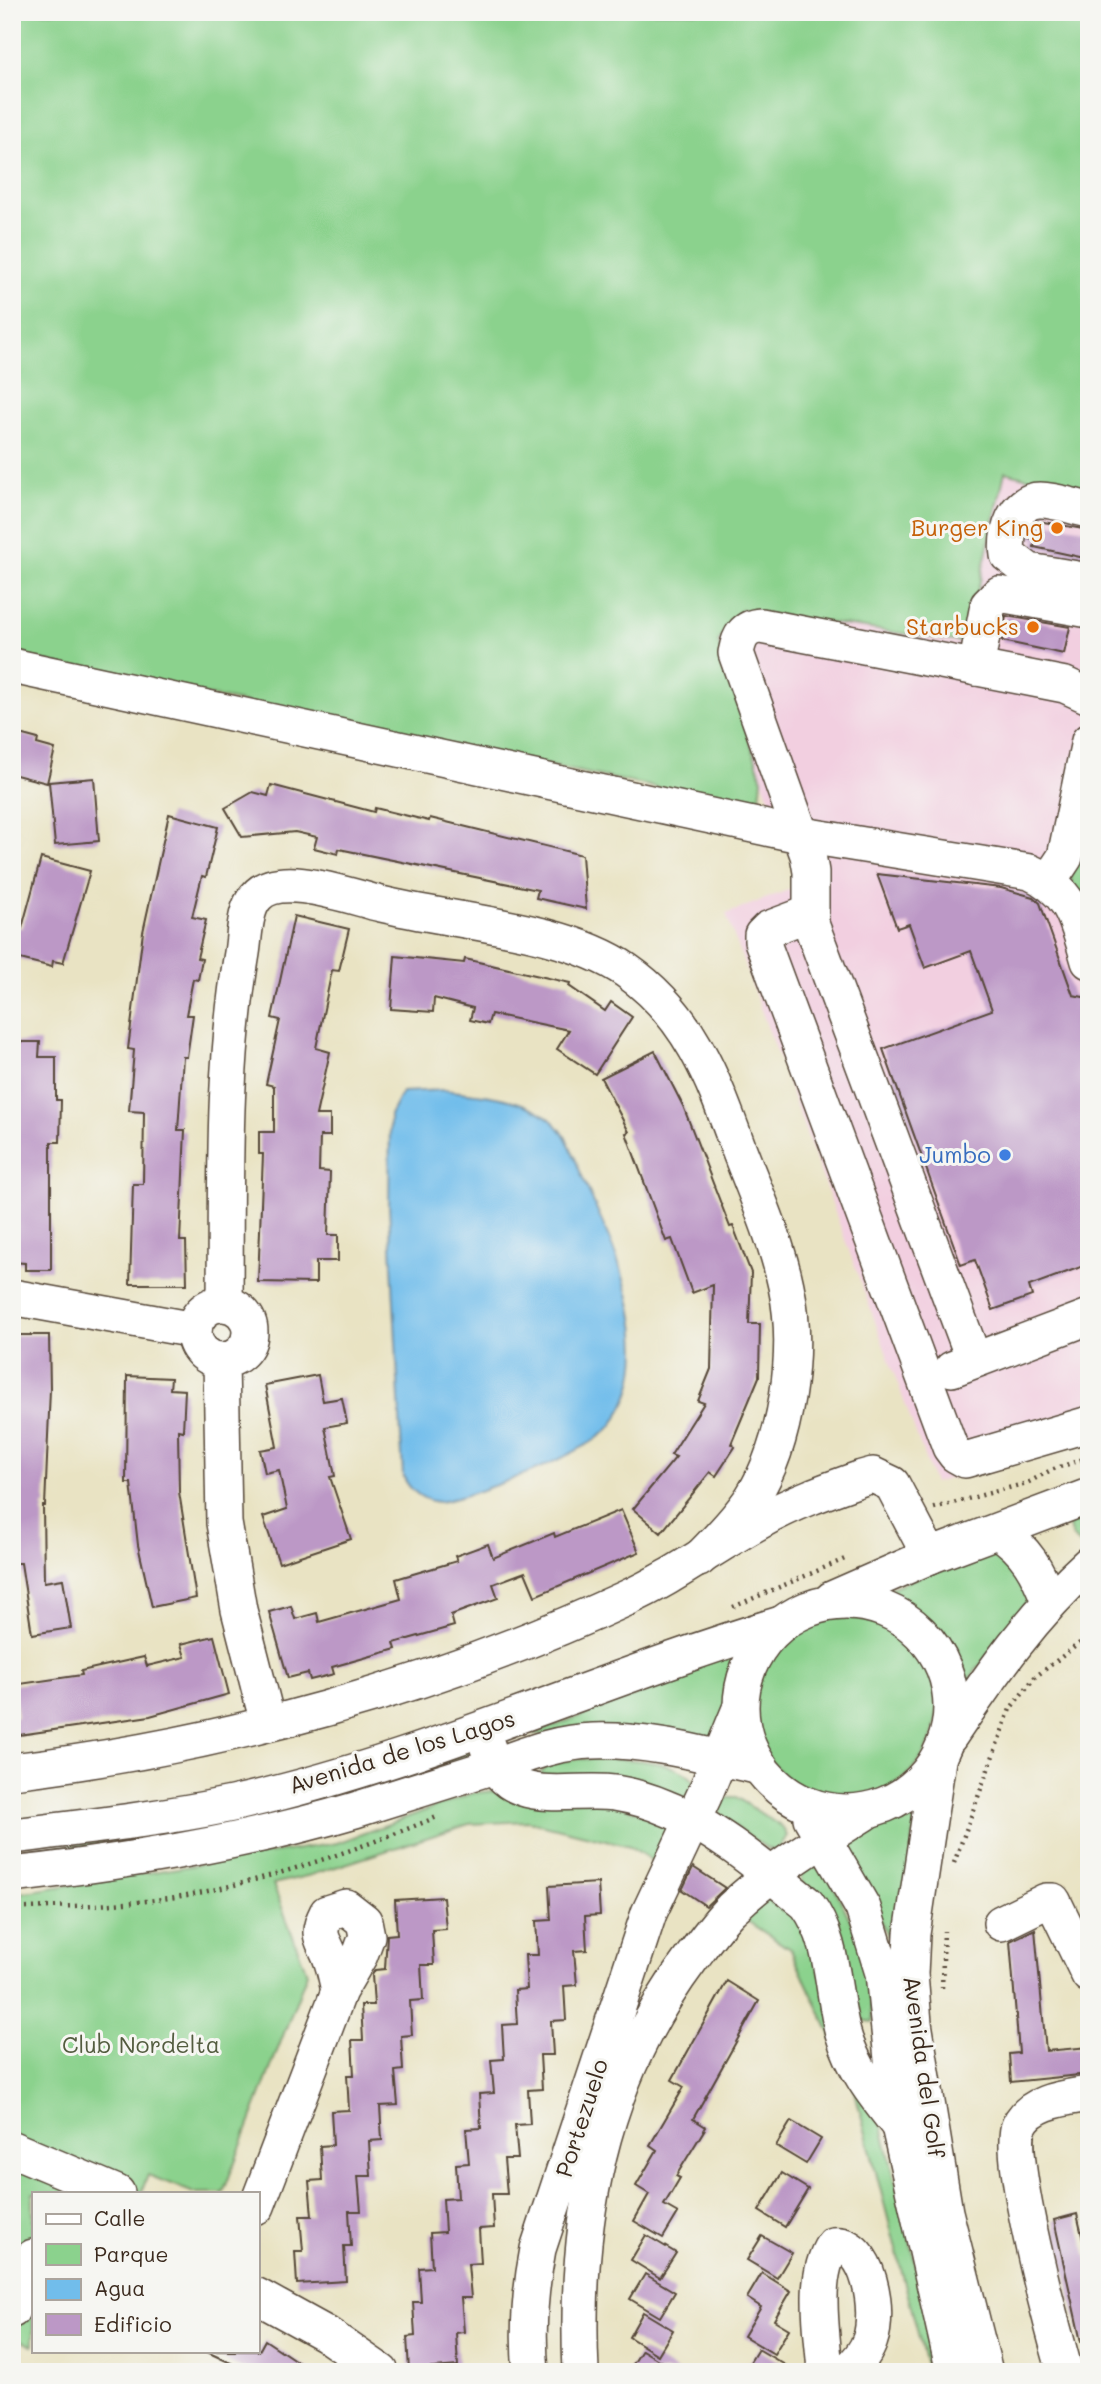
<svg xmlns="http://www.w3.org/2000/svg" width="1101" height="2384" font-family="Mali,sans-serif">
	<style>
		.built { fill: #f2cfe0 }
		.green { fill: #8bd28d; stroke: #637e56; stroke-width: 2 }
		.water { fill: #71bdeb; stroke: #567484; stroke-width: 2 }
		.building { fill: #bc98c6 }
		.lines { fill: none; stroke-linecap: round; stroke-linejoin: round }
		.minor-casing { stroke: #554637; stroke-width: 38 }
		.path { stroke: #554637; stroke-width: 4.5; stroke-dasharray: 2 5; stroke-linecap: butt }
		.minor { stroke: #fff; stroke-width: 35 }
		.food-dot { fill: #e8710a; stroke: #f6f6f2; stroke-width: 2.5 }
		.shop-dot { fill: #3f7fe0; stroke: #f6f6f2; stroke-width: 2.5 }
		.labels { text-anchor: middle; stroke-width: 6; stroke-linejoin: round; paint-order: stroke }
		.food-label { font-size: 23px; fill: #c56008; stroke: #f6f6f2; text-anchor: end }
		.shop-label { font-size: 23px; fill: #366cbe; stroke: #f6f6f2; text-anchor: end }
		.street-label { font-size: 23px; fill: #3b2a1e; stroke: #f6f6f2 }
		.park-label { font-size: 23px; fill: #535c3f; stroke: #f6f6f2 }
	</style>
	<rect width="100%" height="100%" fill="#f6f6f2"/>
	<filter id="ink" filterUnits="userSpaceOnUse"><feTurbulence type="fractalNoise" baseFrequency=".0143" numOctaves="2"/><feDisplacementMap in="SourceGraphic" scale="14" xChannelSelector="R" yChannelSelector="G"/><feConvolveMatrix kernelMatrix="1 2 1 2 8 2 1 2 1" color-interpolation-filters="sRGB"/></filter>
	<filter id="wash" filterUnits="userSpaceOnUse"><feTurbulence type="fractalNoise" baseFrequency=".00686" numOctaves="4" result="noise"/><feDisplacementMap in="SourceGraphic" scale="28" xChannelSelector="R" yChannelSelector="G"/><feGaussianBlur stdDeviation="1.57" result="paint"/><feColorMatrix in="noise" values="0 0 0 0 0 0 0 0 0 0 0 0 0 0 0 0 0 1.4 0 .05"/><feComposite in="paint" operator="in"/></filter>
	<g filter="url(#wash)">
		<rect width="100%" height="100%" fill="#e9e3c3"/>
		<path class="built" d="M 1005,472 L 1089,494 L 1089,1437 L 934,1483 L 726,914 L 801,885 L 762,779 L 718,642 L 742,610 L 966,643 Z"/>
		<g class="green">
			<path d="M 12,12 L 1089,12 L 1089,494 L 1005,472 L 966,643 L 741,610 L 718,642 L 762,779 L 760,798 L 746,806 L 12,655 Z"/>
			<path d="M 1089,768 L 1089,924 L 1071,879 Z"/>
			<path d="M 1089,1513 L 1089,1547 C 1076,1545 1072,1538 1069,1527 L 1075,1517 Z"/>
			<path d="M 997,1551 L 1012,1556 L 1031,1599 L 963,1687 C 953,1660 941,1635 917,1617 C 908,1610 891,1605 885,1596 L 888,1589 L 976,1554 Z"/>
			<circle cx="845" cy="1707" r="92"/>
			<path d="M 726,1651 L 734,1651 L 737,1658 L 715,1748 L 533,1734 L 647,1691 Z"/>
			<path d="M 469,1746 L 481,1751 L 329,1809 L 12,1868 L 12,1853 L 237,1819 L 324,1799 Z"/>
			<path d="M 575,1759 C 605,1759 679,1755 696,1784 L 686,1798 L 543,1776 L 541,1772 L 552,1763 Z"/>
			<path d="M 493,1791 L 512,1797 L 599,1797 L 667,1823 L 668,1837 L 654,1862 L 630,1846 L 528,1821 L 469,1824 L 311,1875 L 273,1884 L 307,1973 L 223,2193 L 194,2193 L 148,2175 L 141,2193 L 33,2193 L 33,2345 L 12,2338 L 12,1894 L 337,1843 L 473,1793 Z"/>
			<path d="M 729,1797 L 736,1797 L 783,1828 L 787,1836 L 777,1851 L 768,1849 L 721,1817 L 718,1804 Z"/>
			<path d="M 907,1816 L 915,1819 L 901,1966 L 845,1844 Z"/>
			<path d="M 814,1865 L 829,1877 L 862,1944 L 873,2022 L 860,2020 L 850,2009 L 802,1881 L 802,1874 Z"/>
			<path d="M 772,1895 L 788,1895 L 880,2118 L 942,2372 L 928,2372 L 852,2080 L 791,1950 L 744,1919 Z"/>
		</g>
		<path class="water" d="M 444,1090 C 478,1094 523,1097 550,1119 C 571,1136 574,1160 585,1183 C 616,1252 666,1355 612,1425 C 592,1452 475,1496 439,1502 C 423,1501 410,1491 403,1476 L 389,1207 L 390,1115 L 402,1092 Z"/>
		<g id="blocks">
			<g class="building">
				<path d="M 1038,521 L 1089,530 L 1089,559 L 1034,547 L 1036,539 L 1029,538 Z"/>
				<path d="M 1006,616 L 1070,627 L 1064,654 L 1002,641 Z"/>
				<path d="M 12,732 L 38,739 L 37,744 L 55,749 L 47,783 L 12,774 Z"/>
				<path d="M 94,778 L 99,841 L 55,845 L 49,782 Z"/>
				<path d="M 271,785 L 374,812 L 375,808 L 429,821 L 430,818 L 582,855 L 586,909 L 536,898 L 538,890 L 339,849 L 338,854 L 314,848 L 317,837 L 295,832 L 242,837 L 225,808 L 253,792 L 268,796 Z"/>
				<path d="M 169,814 L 218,827 L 206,877 L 202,876 L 192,917 L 206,920 L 197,958 L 202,959 L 198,980 L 193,979 L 186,1015 L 193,1015 L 187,1057 L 183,1057 L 178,1130 L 185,1130 L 180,1241 L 186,1241 L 187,1284 L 130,1284 L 133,1184 L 143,1184 L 144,1112 L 129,1111 L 134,1050 L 128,1049 L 143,932 Z"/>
				<path d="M 41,858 L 90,871 L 63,963 L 53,961 L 52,967 L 12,957 L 12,926 L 22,928 Z"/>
				<path d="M 877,874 L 1001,888 L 1033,897 L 1040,903 L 1073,995 L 1089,998 L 1089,1264 L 1029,1286 L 1032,1296 L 993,1310 L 975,1260 L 961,1265 L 883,1049 L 992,1010 L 971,951 L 925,968 L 909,924 L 897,928 Z"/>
				<path d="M 294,916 L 349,929 L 339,971 L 332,970 L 316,1048 L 330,1052 L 316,1115 L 330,1115 L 330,1136 L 320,1136 L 319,1171 L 330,1172 L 328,1235 L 338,1235 L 338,1261 L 316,1261 L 316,1283 L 258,1282 L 263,1154 L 259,1154 L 259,1132 L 274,1132 L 274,1086 L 266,1084 L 280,1020 L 272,1018 Z"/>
				<path d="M 395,956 L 464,963 L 465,959 L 570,983 L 569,986 L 605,1011 L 611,1002 L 632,1017 L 595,1074 L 557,1049 L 569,1030 L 491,1014 L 488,1024 L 470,1020 L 473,1008 L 434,998 L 433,1012 L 391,1009 Z"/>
				<path d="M 14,1042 L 40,1042 L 39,1057 L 56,1057 L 56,1100 L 61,1100 L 60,1142 L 51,1142 L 51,1270 L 25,1270 L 25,1263 L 12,1262 Z"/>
				<path d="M 655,1051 L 683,1106 L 730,1227 L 733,1226 L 751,1273 L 749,1324 L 760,1324 L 759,1377 L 731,1444 L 735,1447 L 716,1476 L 710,1472 L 661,1533 L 633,1509 L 676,1457 L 671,1455 L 704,1403 L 698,1401 L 711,1369 L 713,1285 L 692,1293 L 672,1239 L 666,1241 L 626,1133 L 629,1132 L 601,1078 Z"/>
				<path d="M 12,1335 L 49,1335 L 50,1389 L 45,1506 L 43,1506 L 44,1582 L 63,1579 L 71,1628 L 32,1634 L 21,1563 L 12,1563 Z"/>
				<path d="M 318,1375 L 323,1401 L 342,1398 L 347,1423 L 325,1427 L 335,1476 L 330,1477 L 351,1539 L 279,1563 L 263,1517 L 287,1509 L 279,1470 L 265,1473 L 260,1450 L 277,1447 L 265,1385 Z"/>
				<path d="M 127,1376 L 171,1378 L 170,1389 L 185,1390 L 183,1431 L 178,1430 L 179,1492 L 196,1598 L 152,1607 L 138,1545 L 131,1483 L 126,1483 Z"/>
				<path d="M 621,1510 L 639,1552 L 535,1596 L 525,1572 L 493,1584 L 498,1598 L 451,1615 L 454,1626 L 394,1643 L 396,1649 L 332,1667 L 334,1674 L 310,1680 L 308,1673 L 288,1678 L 269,1612 L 291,1606 L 295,1619 L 317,1613 L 319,1622 L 401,1599 L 396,1579 L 457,1561 L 455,1556 L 488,1544 L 493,1558 L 554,1533 L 555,1537 Z"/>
				<path d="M 214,1636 L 229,1694 L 150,1716 L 12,1736 L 12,1718 L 18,1717 L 13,1685 L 82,1675 L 81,1671 L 144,1657 L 147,1666 L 185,1657 L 181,1644 Z"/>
				<path d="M 693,1867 L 725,1888 L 706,1906 L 682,1890 Z"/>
				<path d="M 598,1883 L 600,1915 L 585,1916 L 587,1950 L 574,1951 L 577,1985 L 564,1986 L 566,2020 L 551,2021 L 553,2055 L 540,2055 L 542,2089 L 528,2090 L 530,2124 L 515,2125 L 518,2159 L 504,2159 L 507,2194 L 492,2194 L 494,2228 L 479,2229 L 481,2263 L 468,2264 L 471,2298 L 461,2298 L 464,2332 L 456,2333 L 458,2366 L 409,2370 L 407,2337 L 415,2336 L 413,2302 L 421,2302 L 419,2268 L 432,2267 L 430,2233 L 445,2232 L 443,2199 L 458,2198 L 456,2164 L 469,2163 L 466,2129 L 481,2128 L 479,2094 L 494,2093 L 491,2060 L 504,2059 L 502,2025 L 517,2024 L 515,1990 L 527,1989 L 525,1955 L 538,1955 L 536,1921 L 551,1920 L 549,1886 Z"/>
				<path d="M 443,1897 L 446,1929 L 432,1930 L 434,1965 L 421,1965 L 423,2000 L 410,2001 L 412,2035 L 401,2036 L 403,2070 L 395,2071 L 398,2105 L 380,2106 L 382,2140 L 369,2141 L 371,2176 L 358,2176 L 361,2211 L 349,2211 L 351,2246 L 344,2246 L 346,2281 L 297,2284 L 295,2251 L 303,2251 L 300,2216 L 312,2216 L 309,2181 L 322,2180 L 320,2146 L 333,2145 L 331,2111 L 349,2110 L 347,2075 L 354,2075 L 352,2040 L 363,2040 L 361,2005 L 374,2005 L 372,1975 L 375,1970 L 385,1969 L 387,1935 L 397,1934 L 395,1900 Z"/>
				<path d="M 1035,1929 L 1046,2051 L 1089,2047 L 1089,2074 L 1011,2082 L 1009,2054 L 1019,2053 L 1010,1941 Z"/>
				<path d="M 727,1981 L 759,2001 L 693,2119 L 706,2127 L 676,2176 L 680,2178 L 664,2205 L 678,2213 L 663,2238 L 634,2221 L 649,2194 L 636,2186 L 657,2150 L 650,2145 L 684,2087 L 672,2080 Z"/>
				<path d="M 791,2121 L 821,2139 L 806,2164 L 776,2146 Z"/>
				<path d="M 782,2173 L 808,2189 L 785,2227 L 759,2211 Z"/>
				<path d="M 1077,2214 L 1089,2266 L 1089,2341 L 1081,2342 L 1054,2220 Z"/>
				<path d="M 646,2235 L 676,2253 L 660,2278 L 631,2260 Z"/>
				<path d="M 762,2236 L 792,2253 L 777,2278 L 747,2260 Z"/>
				<path d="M 762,2273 L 791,2291 L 774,2320 L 789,2329 L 774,2354 L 744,2336 L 761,2307 L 747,2298 Z"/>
				<path d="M 645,2274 L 675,2292 L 660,2317 L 630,2299 Z"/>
				<path d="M 643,2312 L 673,2330 L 658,2355 L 629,2337 Z"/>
				<path d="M 265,2340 L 313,2372 L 250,2372 L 205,2351 L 259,2351 Z"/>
				<path d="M 758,2349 L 797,2372 L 744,2372 Z"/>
				<path d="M 642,2350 L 678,2372 L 628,2372 Z"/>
			</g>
		</g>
	</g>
	<g filter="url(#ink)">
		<use href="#blocks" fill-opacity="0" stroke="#554637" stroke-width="2"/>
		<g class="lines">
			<g class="minor-casing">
				<g id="minor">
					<path d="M 1089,510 C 1074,507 1056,500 1040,500 C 1014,500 1005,534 1008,555 L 1029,571 L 1089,581"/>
					<path d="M 12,666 L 790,833 L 1030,872 C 1072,891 1077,920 1089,961"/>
					<path d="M 976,668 L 988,605 L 999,594 L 1089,610"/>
					<path d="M 1049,881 L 1065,857 L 1089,741"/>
					<path d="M 811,924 L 811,872 L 808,855 L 736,653 C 739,637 744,627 761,626 L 1065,685 L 1089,696"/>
					<path d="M 12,1297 L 194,1330"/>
					<path d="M 225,1303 C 226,1186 222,1069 242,953 C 245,935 244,910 256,897 C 278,869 351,897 381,904 C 455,922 566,928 627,971 C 690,1015 713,1079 738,1147 C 755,1192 776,1238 786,1286 C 800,1350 787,1443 752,1498 C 737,1521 717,1540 699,1559"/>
					<circle cx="222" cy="1332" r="28"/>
					<path d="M 974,1360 L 811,924 L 800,917 L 768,929 L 762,935 L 762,941 L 950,1447 L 956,1455 L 965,1460 L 1089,1424"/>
					<path d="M 221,1361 L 224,1523 L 239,1610 L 268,1723"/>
					<path d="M 952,1369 L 1089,1317"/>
					<path d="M 998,1531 C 1026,1549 1038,1571 1049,1601"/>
					<path d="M 832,1599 L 930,1556 L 1089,1496"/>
					<circle cx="846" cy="1707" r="105"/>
					<path d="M 949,1737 C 991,1675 1033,1614 1089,1564"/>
					<path d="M 488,1748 C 506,1811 567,1787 615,1793 C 633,1796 650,1801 666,1808 C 715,1827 766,1871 807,1904 C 835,1942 831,1989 843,2033 C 853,2069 877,2098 899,2126"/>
					<path d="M 938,1760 L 912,1934 L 910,1974 L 914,2023 L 945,2212 L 985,2372"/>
					<path d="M 12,1771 C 223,1746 434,1687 627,1598 C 674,1577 714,1546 760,1521 C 792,1503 828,1490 862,1478 L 873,1475 L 892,1484 L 930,1556"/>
					<path d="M 811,1818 L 863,1908 L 883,1973 L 899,2126 L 954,2372"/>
					<path d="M 12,1836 C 86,1827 159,1819 232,1804 C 421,1763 597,1679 781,1624"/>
					<path d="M 12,1875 C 127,1862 243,1843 355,1810 C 400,1796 446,1781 491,1767 C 525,1755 556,1742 593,1741 C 649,1739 705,1755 760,1767"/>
					<path d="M 1001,1923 L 1046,1901 L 1053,1901 L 1089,1975"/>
					<path d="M 12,2149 L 117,2193"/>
					<path d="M 257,2206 L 339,1991 L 360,1955 L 367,1936 L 364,1921 L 346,1907 L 327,1913 C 314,1938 325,1939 332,1962 C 335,1971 337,1981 339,1991"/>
					<path d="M 257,2296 L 326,2334 L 381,2372"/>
					<path d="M 12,2310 L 33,2257"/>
					<path d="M 531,2372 C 527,2331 530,2290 538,2249 L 649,1913 L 704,1796 L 740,1709"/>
					<path d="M 581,2372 C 574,2222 599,2082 691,1959 C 703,1943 716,1924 731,1909 C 772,1870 821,1840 869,1810"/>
					<path d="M 825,2372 C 823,2334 811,2278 833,2245 C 870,2241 880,2313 870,2340 C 866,2353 857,2363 847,2372"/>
					<path d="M 1065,2372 C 1054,2333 1006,2156 1019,2126 C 1030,2101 1065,2098 1089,2094"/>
				</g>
			</g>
			<g class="path">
				<path d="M 934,1508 L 1027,1483 L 1051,1470 L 1089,1457"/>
				<path d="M 733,1607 L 847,1558"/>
				<path d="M 954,1863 L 1010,1709 L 1035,1677 L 1089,1636"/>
				<path d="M 12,1909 C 57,1906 102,1906 146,1901 C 239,1891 353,1852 439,1816"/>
				<path d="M 942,1988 L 944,1931"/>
			</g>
			<use href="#minor" class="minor"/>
		</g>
	</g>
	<g class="food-dot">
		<circle cx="1057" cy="528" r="7"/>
		<circle cx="1033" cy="627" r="7"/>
	</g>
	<circle class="shop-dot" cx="1005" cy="1155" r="7"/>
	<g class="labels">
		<g class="food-label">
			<text x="1043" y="536">Burger King</text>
			<text x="1019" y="635">Starbucks</text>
		</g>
		<g class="shop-label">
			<text x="991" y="1163">Jumbo</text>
		</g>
		<g class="street-label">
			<text transform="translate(402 1752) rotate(-17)" y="8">Avenida de los Lagos</text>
			<text transform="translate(924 2067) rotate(82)" y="8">Avenida del Golf</text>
			<text transform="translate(582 2118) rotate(-72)" y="8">Portezuelo</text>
		</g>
		<g class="park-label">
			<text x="141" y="2053">Club Nordelta</text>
		</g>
	</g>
	<rect width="1101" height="2384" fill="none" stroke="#f6f6f2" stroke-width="42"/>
	<rect x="32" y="2192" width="228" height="161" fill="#f6f6f2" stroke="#aba49d" stroke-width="2"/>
	<rect x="46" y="2214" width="35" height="10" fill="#ffffff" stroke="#aba49d" stroke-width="2"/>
	<text x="94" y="2226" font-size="21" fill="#3b2a1e">Calle</text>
	<rect x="46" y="2244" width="35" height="21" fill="#8bd28d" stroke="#aba49d" stroke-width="2"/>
	<text x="94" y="2262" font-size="21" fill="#3b2a1e">Parque</text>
	<rect x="46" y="2279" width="35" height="21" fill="#71bdeb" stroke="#aba49d" stroke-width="2"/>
	<text x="94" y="2296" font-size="21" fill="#3b2a1e">Agua</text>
	<rect x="46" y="2314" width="35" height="21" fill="#bc98c6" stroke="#aba49d" stroke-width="2"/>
	<text x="94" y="2332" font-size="21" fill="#3b2a1e">Edificio</text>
</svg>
